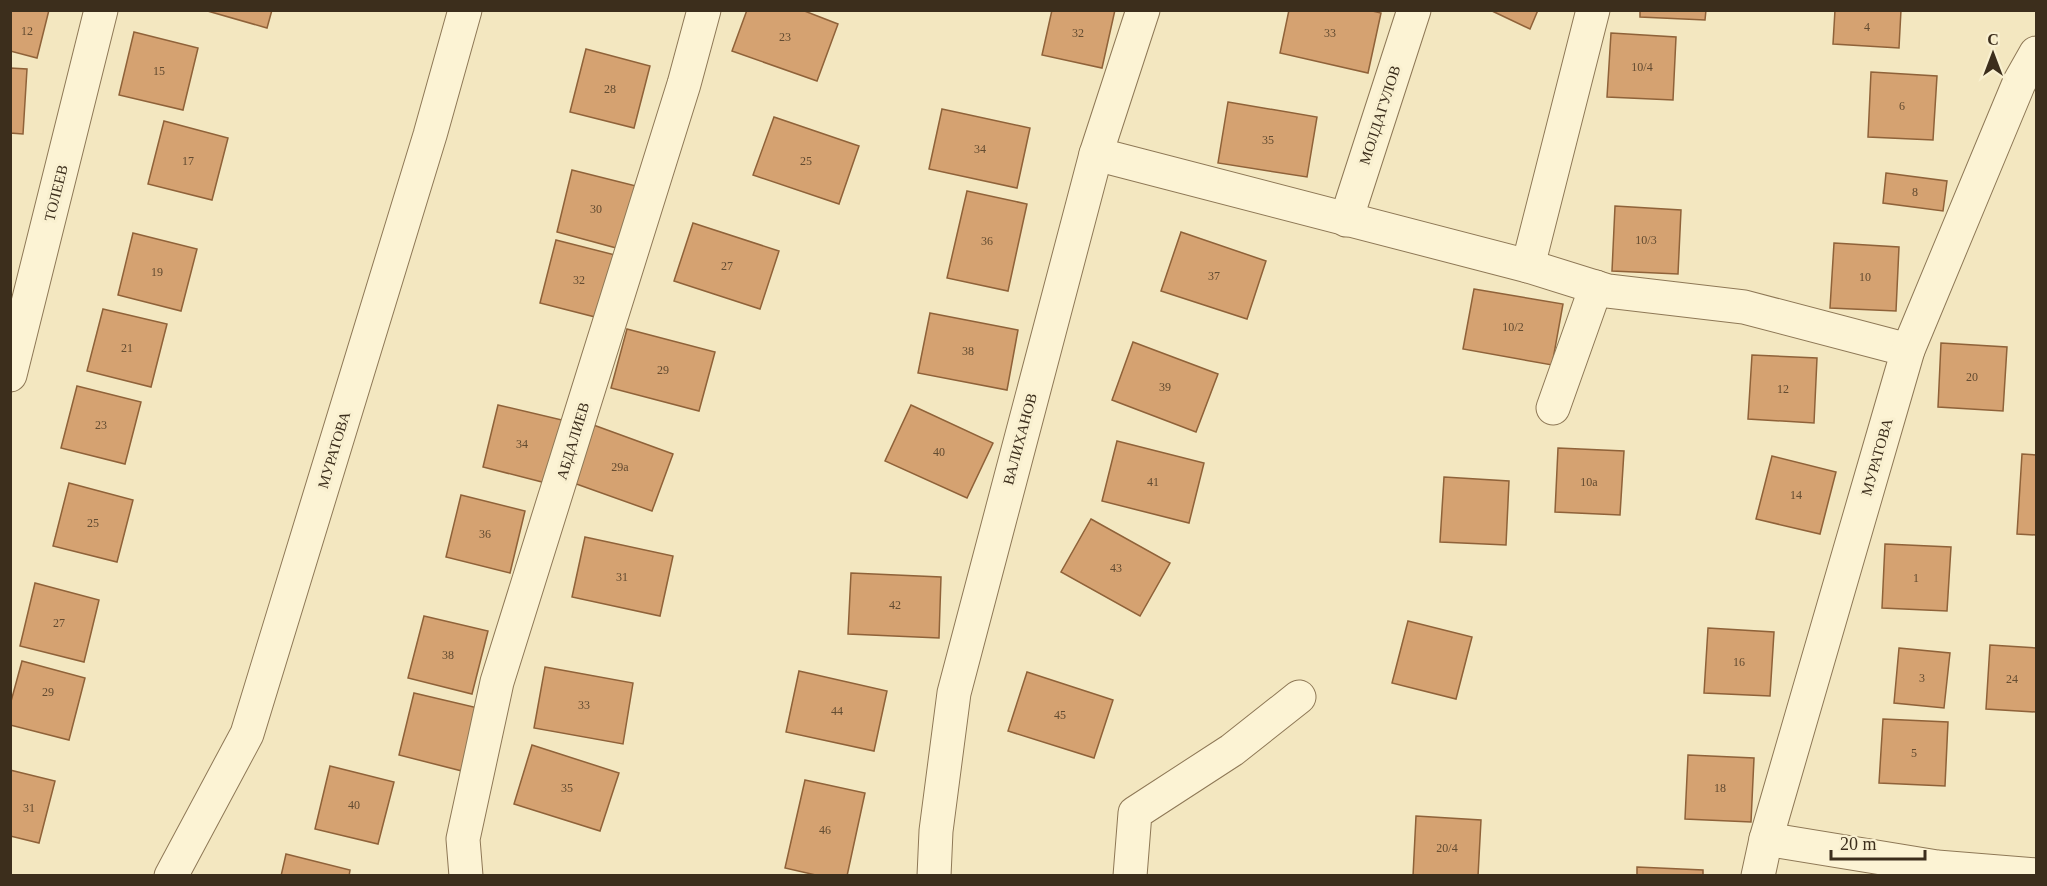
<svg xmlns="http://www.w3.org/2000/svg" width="2047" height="886" font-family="Georgia,serif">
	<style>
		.building { fill: #d5a271; stroke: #8f6239; stroke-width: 1.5 }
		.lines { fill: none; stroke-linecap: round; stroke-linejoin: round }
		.minor-casing { stroke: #8e7856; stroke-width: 35 }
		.minor { stroke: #fcf3d4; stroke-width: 33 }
		.labels { text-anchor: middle; stroke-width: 6; stroke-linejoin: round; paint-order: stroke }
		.number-label { font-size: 12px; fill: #624b31 }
		.street-label { font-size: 15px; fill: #3c2e1c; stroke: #f9f0d0 }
	</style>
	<rect width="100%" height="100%" fill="#f3e7c0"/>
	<g class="building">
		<path d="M 10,10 L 49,10 L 37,58 L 10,51 Z"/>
		<path d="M 204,10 L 272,10 L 267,28 Z"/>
		<path d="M 747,10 L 802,10 L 838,24 L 817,81 L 732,51 Z"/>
		<path d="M 1052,10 L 1115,10 L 1102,68 L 1042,55 Z"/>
		<path d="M 1289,10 L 1368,10 L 1381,13 L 1368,73 L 1280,53 Z"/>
		<path d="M 1490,10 L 1538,10 L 1530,29 Z"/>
		<path d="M 1640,10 L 1706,10 L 1705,20 L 1640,17 Z"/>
		<path d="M 1835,10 L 1901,10 L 1899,48 L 1833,44 Z"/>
		<path d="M 134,32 L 198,48 L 183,110 L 119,95 Z"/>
		<path d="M 1611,33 L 1676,37 L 1673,100 L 1607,97 Z"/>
		<path d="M 586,49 L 650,66 L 634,128 L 570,112 Z"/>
		<path d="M 10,68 L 27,69 L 23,134 L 10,133 Z"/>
		<path d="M 1871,72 L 1937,76 L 1933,140 L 1868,137 Z"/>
		<path d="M 1228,102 L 1317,117 L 1307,177 L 1218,163 Z"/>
		<path d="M 942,109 L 1030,128 L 1017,188 L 929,169 Z"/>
		<path d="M 774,117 L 859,146 L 839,204 L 753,175 Z"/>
		<path d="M 164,121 L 228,138 L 212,200 L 148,184 Z"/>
		<path d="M 572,170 L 636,186 L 620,249 L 557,232 Z"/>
		<path d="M 1886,173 L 1947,181 L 1943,211 L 1883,203 Z"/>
		<path d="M 967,191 L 1027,204 L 1008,291 L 947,278 Z"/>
		<path d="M 1615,206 L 1681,210 L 1678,274 L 1612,271 Z"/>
		<path d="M 693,223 L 779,251 L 760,309 L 674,281 Z"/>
		<path d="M 1181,232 L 1266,261 L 1247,319 L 1161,291 Z"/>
		<path d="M 133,233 L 197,249 L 181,311 L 118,295 Z"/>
		<path d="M 556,240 L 619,256 L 603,319 L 540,303 Z"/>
		<path d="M 1834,243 L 1899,247 L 1896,311 L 1830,308 Z"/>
		<path d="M 1474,289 L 1563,304 L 1552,365 L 1463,349 Z"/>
		<path d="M 103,309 L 167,324 L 151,387 L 87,371 Z"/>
		<path d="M 930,313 L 1018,330 L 1007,390 L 918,373 Z"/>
		<path d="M 627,329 L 715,352 L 699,411 L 611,388 Z"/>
		<path d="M 1133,342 L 1218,374 L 1196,432 L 1112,400 Z"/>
		<path d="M 1941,343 L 2007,347 L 2003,411 L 1938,407 Z"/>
		<path d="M 1752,355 L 1817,358 L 1814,423 L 1748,419 Z"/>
		<path d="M 77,386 L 141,402 L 125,464 L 61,448 Z"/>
		<path d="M 498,405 L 562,420 L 546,483 L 483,467 Z"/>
		<path d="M 911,405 L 993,443 L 967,498 L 885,461 Z"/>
		<path d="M 588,423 L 673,454 L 652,511 L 568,481 Z"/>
		<path d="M 1117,441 L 1204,463 L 1189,523 L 1102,501 Z"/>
		<path d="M 1558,448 L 1624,451 L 1620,515 L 1555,512 Z"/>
		<path d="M 2022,454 L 2036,455 L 2036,535 L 2017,534 Z"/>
		<path d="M 1772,456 L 1836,472 L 1820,534 L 1756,519 Z"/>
		<path d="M 1444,477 L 1509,481 L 1506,545 L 1440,542 Z"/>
		<path d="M 69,483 L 133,500 L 117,562 L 53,546 Z"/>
		<path d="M 461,495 L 525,511 L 510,573 L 446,557 Z"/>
		<path d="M 1091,519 L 1170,563 L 1140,616 L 1061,572 Z"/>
		<path d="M 585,537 L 673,556 L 660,616 L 572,597 Z"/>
		<path d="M 1885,544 L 1951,547 L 1947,611 L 1882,608 Z"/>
		<path d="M 851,573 L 941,577 L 939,638 L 848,634 Z"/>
		<path d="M 35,583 L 99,600 L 84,662 L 20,646 Z"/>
		<path d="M 424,616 L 488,631 L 472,694 L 408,678 Z"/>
		<path d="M 1408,621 L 1472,637 L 1456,699 L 1392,683 Z"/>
		<path d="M 1708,628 L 1774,632 L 1770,696 L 1704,693 Z"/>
		<path d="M 1990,645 L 2036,648 L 2036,712 L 1986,709 Z"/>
		<path d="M 1899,648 L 1950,653 L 1944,708 L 1894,703 Z"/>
		<path d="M 22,661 L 85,678 L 69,740 L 10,725 L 10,705 Z"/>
		<path d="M 545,667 L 633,683 L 623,744 L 534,728 Z"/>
		<path d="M 799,671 L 887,691 L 874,751 L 786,732 Z"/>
		<path d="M 1027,672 L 1113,700 L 1094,758 L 1008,731 Z"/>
		<path d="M 414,693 L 478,708 L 462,771 L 399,755 Z"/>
		<path d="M 1883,719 L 1948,722 L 1945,786 L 1879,783 Z"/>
		<path d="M 532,745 L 619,773 L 600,831 L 514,804 Z"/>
		<path d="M 1688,755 L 1754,758 L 1751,822 L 1685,819 Z"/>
		<path d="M 330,766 L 394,782 L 378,844 L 315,829 Z"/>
		<path d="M 10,770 L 55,781 L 39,843 L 10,836 Z"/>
		<path d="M 805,780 L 865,793 L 847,876 L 820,876 L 785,868 Z"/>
		<path d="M 1416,816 L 1481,820 L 1478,876 L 1413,876 Z"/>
		<path d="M 286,854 L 350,870 L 349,876 L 281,876 Z"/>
		<path d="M 1637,867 L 1703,870 L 1703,876 L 1637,876 Z"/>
	</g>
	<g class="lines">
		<g class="minor-casing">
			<g id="minor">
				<path d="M 1096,154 L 1528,266 L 1608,291 L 1744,307 L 1908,350"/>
				<path d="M 1346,220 L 1414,10"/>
				<path d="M 1528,266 L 1593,10"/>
				<path d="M 10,375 L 101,10"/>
				<path d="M 1553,408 L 1596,287"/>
				<path d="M 1766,839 L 1937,867 L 2036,875"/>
				<path d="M 171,876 L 247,734 L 430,135 L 465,10"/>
				<path d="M 466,876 L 463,839 L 497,682 L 684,84 L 704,10"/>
				<path d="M 934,876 L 936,831 L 954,693 L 1096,154 L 1143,10"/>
				<path d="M 1130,876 L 1135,813 L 1232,750 L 1299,697"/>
				<path d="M 1758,876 L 1766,839 L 1908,350 L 2019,83 L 2036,53"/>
			</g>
		</g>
		<use href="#minor" class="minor"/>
	</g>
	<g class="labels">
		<g class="number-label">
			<text x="1867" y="31">4</text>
			<text x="27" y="35">12</text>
			<text x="1078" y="37">32</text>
			<text x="1330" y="37">33</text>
			<text x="785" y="41">23</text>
			<text x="1642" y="71">10/4</text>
			<text x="159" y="75">15</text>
			<text x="610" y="93">28</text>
			<text x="1902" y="110">6</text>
			<text x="1268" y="144">35</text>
			<text x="980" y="153">34</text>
			<text x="188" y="165">17</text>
			<text x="806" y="165">25</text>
			<text x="1915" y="196">8</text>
			<text x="596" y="213">30</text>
			<text x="1646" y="244">10/3</text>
			<text x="987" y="245">36</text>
			<text x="727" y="270">27</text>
			<text x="157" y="276">19</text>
			<text x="1214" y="280">37</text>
			<text x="1865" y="281">10</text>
			<text x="579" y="284">32</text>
			<text x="1513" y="331">10/2</text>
			<text x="127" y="352">21</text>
			<text x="968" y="355">38</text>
			<text x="663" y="374">29</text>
			<text x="1972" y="381">20</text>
			<text x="1165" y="391">39</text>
			<text x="1783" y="393">12</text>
			<text x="101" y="429">23</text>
			<text x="522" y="448">34</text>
			<text x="939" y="456">40</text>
			<text x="620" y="471">29а</text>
			<text x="1153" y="486">41</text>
			<text x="1589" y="486">10а</text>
			<text x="1796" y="499">14</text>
			<text x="93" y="527">25</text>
			<text x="485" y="538">36</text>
			<text x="1116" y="572">43</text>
			<text x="622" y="581">31</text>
			<text x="1916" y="582">1</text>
			<text x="895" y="609">42</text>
			<text x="59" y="627">27</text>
			<text x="448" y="659">38</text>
			<text x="1739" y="666">16</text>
			<text x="1922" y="682">3</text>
			<text x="2012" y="683">24</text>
			<text x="48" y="696">29</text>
			<text x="584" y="709">33</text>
			<text x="837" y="715">44</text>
			<text x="1060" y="719">45</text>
			<text x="1914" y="757">5</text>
			<text x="567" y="792">35</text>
			<text x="1720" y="792">18</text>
			<text x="354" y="809">40</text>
			<text x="29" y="812">31</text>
			<text x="825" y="834">46</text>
			<text x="1447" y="852">20/4</text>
		</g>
		<g class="street-label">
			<text transform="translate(1380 115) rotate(-72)" y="5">МОЛДАГУЛОВ</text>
			<text transform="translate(56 193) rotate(-76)" y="5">ТОЛЕЕВ</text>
			<text transform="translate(1020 439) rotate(-75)" y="5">ВАЛИХАНОВ</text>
			<text transform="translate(573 441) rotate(-73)" y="5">АБДАЛИЕВ</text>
			<text transform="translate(334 450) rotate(-73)" y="5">МУРАТОВА</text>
			<text transform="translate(1877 457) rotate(-74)" y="5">МУРАТОВА</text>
		</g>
	</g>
	<rect width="2047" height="886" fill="none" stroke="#3c2e1c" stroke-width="24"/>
	<g transform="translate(1993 54)" stroke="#f9f0d0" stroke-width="4.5" paint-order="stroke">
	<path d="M0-4.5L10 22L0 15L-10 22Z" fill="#3c2e1c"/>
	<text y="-9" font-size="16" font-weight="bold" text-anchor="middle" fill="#3c2e1c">С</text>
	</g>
	<path d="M1831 850v9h94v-9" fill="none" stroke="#3c2e1c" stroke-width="3"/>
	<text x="1840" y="850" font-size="18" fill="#3c2e1c" stroke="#f9f0d0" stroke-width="4.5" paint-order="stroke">20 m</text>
</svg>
